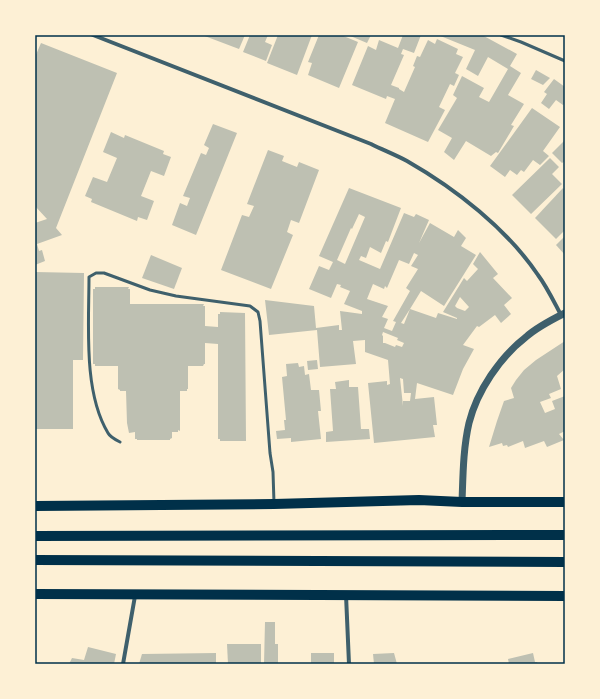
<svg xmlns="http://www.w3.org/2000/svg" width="600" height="699" font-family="Barlow,sans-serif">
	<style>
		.building { fill: #bec0b2; fill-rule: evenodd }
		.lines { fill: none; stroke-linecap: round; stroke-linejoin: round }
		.service { stroke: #3f606c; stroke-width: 3 }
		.minor { stroke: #3f606c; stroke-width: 4 }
		.tertiary { stroke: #3f606c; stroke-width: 7 }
		.primary { stroke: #003049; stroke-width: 10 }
		.neatline { fill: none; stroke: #003049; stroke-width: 1.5 }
	</style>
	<rect width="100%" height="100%" fill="#fdf0d5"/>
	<g class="building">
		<path d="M 202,35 L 245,35 L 239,49 Z"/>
		<path d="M 250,35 L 268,35 L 265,42 L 272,45 L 266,61 L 243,52 Z"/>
		<path d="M 278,35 L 312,35 L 297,75 L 267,63 Z"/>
		<path d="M 319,35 L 341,35 L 358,42 L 339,88 L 308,75 L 312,63 L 308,62 Z"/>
		<path d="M 348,35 L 371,35 L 367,43 Z"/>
		<path d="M 403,35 L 421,35 L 414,53 L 403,49 L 401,54 L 404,55 L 391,85 L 399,88 L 399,89 L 404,92 L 415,67 L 413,66 L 417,56 L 420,57 L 428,40 L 435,44 L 437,39 L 458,49 L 456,54 L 463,57 L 455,73 L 459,75 L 454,86 L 450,84 L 439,107 L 445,110 L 428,142 L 385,123 L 395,99 L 387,96 L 386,99 L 352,85 L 368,46 L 376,50 L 379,40 L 398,48 Z"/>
		<path d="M 438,35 L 482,35 L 517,54 L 510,66 L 521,73 L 508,95 L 524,104 L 511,125 L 514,126 L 498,153 L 496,152 L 491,156 L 466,141 L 454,160 L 444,152 L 452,138 L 438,130 L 457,98 L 453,95 L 462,76 L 484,88 L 479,97 L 489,102 L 508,69 L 488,57 L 478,76 L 466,69 L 475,50 Z"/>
		<path d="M 41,43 L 117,73 L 56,228 L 62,235 L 37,244 L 39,251 L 42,250 L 45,261 L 35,265 L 35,223 L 47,219 L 35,206 L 35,57 Z"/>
		<path d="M 536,70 L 550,78 L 543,85 L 531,79 Z"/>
		<path d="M 554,79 L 565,87 L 565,103 L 563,105 L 556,100 L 549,109 L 541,103 L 547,94 L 544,92 Z"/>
		<path d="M 532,108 L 560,127 L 543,151 L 549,156 L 540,165 L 533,160 L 524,172 L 521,170 L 517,175 L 510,170 L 505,177 L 490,166 Z"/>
		<path d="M 213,124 L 237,133 L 196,235 L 172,225 L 180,203 L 187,206 L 190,198 L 183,196 L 201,153 L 206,155 L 209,148 L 204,145 Z"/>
		<path d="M 111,132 L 124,138 L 125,135 L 164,151 L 163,154 L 171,157 L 164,176 L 151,171 L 141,196 L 154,201 L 147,220 L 138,217 L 137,221 L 91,202 L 92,199 L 85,196 L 93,177 L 107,182 L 117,158 L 103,152 Z"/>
		<path d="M 565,140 L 565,161 L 562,163 L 552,153 Z"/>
		<path d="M 268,150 L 284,156 L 282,161 L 297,167 L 299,162 L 319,170 L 299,223 L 291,220 L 287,232 L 293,235 L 271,289 L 221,270 L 242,215 L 249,217 L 254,206 L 247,204 Z"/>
		<path d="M 550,158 L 559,167 L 552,174 L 562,184 L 531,214 L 512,195 Z"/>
		<path d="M 349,188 L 401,208 L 388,242 L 386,241 L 381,253 L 370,247 L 366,258 L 361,256 L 359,260 L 380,269 L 404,213 L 414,217 L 416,214 L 429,220 L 419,243 L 430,223 L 454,237 L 458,230 L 466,238 L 461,246 L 476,255 L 444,306 L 421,291 L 410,309 L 436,318 L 438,313 L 457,319 L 457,318 L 443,312 L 464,278 L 467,281 L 478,269 L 473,264 L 480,252 L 498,274 L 493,278 L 512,298 L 504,305 L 511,314 L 501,323 L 495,315 L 479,327 L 477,326 L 463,345 L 474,349 L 463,369 L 453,395 L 417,383 L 415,399 L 434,397 L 437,425 L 433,425 L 435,437 L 374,443 L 368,383 L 387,381 L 387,385 L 390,384 L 388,360 L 365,352 L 365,340 L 353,341 L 356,364 L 320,367 L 317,330 L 269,335 L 265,300 L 314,306 L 316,328 L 339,325 L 339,330 L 342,330 L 340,311 L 362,314 L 362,311 L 344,304 L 350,291 L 340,287 L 341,285 L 337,284 L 331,298 L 309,289 L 319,266 L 329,270 L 333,262 L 319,256 ZM 359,214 L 365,217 L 345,264 L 337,260 L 351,228 L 352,229 ZM 414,253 L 418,255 L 411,266 L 418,269 L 406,288 L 410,291 L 393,321 L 396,322 L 392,331 L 384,328 L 388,319 L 382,317 L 388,306 L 367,299 L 373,284 L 384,289 L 385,286 L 387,288 L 399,260 L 409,264 ZM 460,297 L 469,307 L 465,311 L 457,308 L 455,306 ZM 410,309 L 404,324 L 401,323 ZM 383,332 L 398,338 L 397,340 L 404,343 L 402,347 L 396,345 L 395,347 L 385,343 L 383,343 L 383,336 L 382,335 ZM 400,378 L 403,379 L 404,393 L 411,393 L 410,401 L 403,401 L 403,406 Z"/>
		<path d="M 563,188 L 565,191 L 565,230 L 556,239 L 535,218 Z"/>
		<path d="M 565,236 L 565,255 L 556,245 Z"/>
		<path d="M 151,255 L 182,268 L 174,289 L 142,278 Z"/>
		<path d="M 35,272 L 84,273 L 83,360 L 73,360 L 73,429 L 35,429 Z"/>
		<path d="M 95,287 L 129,287 L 128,289 L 130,289 L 130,304 L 204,304 L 203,306 L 205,306 L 205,326 L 218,327 L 218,314 L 220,314 L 220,312 L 245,313 L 246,441 L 220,441 L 220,439 L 218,439 L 218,344 L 205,343 L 205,364 L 204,364 L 203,366 L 188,366 L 188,389 L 187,389 L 187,391 L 180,391 L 180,431 L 178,430 L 178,432 L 172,432 L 172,438 L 170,439 L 170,440 L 137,440 L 137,439 L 135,439 L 135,432 L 129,433 L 127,423 L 126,391 L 120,391 L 120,390 L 118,389 L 118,366 L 95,366 L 95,364 L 93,364 L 93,289 L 95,289 Z"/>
		<path d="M 565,341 L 565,369 L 557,376 L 561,389 L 549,394 L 551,398 L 540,402 L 545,413 L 555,409 L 552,401 L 565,396 L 565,431 L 559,434 L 564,440 L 547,447 L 544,441 L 525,448 L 523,441 L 508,447 L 507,445 L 503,446 L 502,443 L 489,447 L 497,421 L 504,401 L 514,398 L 511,388 L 516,380 L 524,370 L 536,360 Z"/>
		<path d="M 317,360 L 318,369 L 308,370 L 307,361 Z"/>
		<path d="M 298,363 L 299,367 L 304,366 L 305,375 L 309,374 L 311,390 L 319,390 L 321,411 L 318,411 L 321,439 L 291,442 L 291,438 L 277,439 L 276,431 L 285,430 L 284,420 L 286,420 L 282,377 L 287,376 L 286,364 Z"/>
		<path d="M 349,380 L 349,387 L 358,387 L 361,429 L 369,429 L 370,439 L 326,442 L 326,432 L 333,431 L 330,389 L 336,389 L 335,382 Z"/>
		<path d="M 265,622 L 275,622 L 275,644 L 278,644 L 278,664 L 264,664 Z"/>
		<path d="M 227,644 L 261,644 L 261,664 L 228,664 Z"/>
		<path d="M 88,647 L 116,654 L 114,664 L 69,664 L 72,658 L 84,660 Z"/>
		<path d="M 216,653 L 216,664 L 139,664 L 142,654 Z"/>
		<rect x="311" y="653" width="23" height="11"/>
		<path d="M 394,653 L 397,664 L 374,664 L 373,654 Z"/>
		<path d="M 533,653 L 535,662 L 537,662 L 538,664 L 509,664 L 508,659 Z"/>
	</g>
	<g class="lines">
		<g class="service">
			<path d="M 501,35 L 521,42 L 565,61"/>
			<path d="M 120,442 C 116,440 110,437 108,433 C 83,392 89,324 89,277 L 96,273 L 104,273 L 150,290 L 176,296 L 250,306 L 258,312 L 260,321 L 270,453 L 273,472 L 274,503"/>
		</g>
		<g class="minor">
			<path d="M 93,35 L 371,144 C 383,150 396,155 407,161 C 456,189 507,229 538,275 C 547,287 554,302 561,315"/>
			<path d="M 346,595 L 349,664"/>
			<path d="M 123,664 L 135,596"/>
		</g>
		<path class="tertiary" d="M 462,502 C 463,476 463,449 469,423 C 477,391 500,357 526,337 C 536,328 553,319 565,313"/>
		<g class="primary">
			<path d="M 35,506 L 274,504 L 419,500 L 462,502 L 565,502"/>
			<path d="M 35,536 L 565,535"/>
			<path d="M 35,560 L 565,562"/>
			<path d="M 35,594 L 565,596"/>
		</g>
	</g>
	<rect width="600" height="699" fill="none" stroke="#fdf0d5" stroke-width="72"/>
	<rect x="36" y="36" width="528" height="627" class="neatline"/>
</svg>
